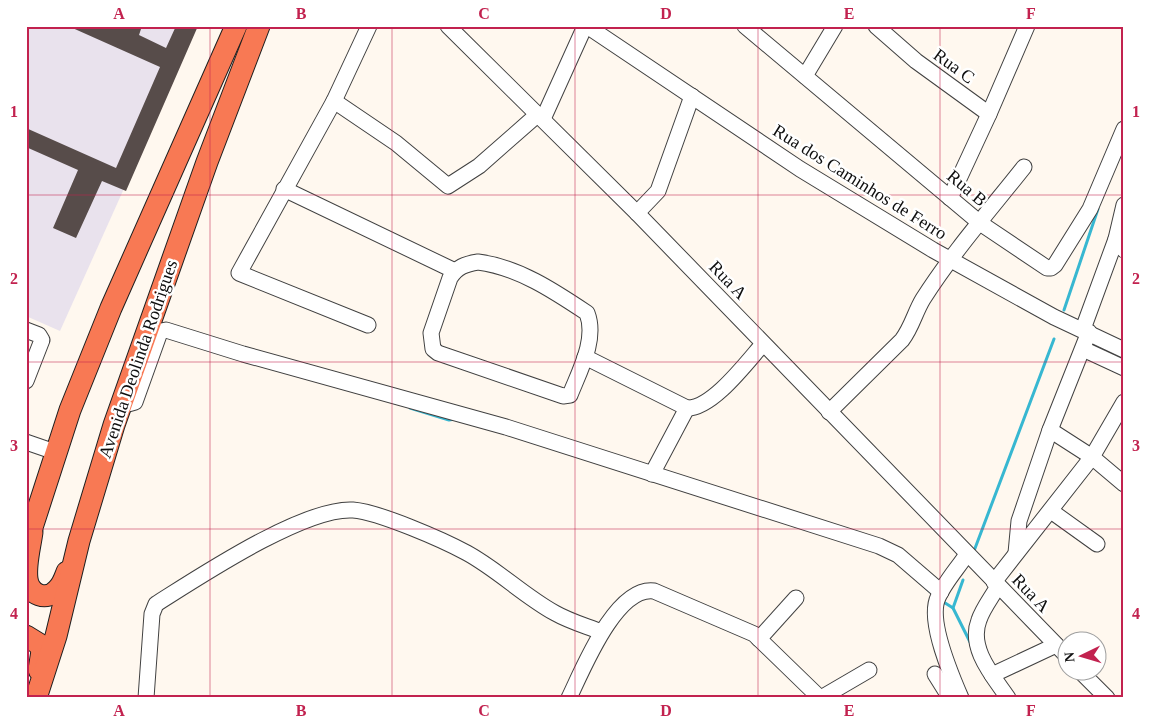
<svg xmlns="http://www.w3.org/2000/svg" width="1150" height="724" font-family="'Times New Roman',serif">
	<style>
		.industrial { fill: #e9e2ed }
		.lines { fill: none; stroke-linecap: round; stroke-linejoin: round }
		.stream { stroke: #37b7d1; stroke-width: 3 }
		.building { fill: #574c4a }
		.minor-casing { stroke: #414141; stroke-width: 17 }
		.highway-casing { stroke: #1f1f1f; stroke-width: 23 }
		.minor { stroke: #fff; stroke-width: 15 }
		.highway { stroke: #f87954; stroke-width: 21 }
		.grid { fill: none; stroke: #c2224f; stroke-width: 1; stroke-opacity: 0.55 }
		.labels { text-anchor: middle; stroke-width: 5; stroke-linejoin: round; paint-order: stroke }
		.street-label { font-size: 18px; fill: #0e0e0e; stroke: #fff }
		.neatline { fill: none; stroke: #c2224f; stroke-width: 2 }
		.grid-label { font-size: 16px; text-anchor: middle; font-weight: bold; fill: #c2224f }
	</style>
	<rect width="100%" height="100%" fill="#fff8ef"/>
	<path class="industrial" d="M 26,26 L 197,26 L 60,331 L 26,316 Z"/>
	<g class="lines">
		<g class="stream">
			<path d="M 1064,310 L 1098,209"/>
			<path d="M 410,408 L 449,420 L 455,419"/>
			<path d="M 974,551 L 1054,339"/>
			<path d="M 917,580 L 935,596"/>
			<path d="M 942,601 L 953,608 L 970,642"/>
			<path d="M 953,608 L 963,580"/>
		</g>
	</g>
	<path class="building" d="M 68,26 L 142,26 L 139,35 L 166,48 L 176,26 L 198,26 L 126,191 L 102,181 L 76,238 L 53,228 L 78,170 L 26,147 L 26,128 L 116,168 L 160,67 Z"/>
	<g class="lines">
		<g class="minor-casing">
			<g id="minor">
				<path d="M 448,26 L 637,213 L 1068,657"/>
				<path d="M 587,26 L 800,169 L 933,250 L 1054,317 L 1124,350"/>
				<path d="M 745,26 L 980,223 L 1047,268 L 1051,268 L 1055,265 L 1090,209 L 1124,129"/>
				<path d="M 876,26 L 916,61 L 989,114"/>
				<path d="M 805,76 L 835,26"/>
				<path d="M 334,101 L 396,143 L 448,186 L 479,166 L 537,115"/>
				<path d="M 543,119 L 585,26"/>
				<path d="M 284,189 L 455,271"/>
				<path d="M 950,198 L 989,114 L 1027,26"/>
				<path d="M 1124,205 L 1116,239 L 1124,250"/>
				<path d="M 637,213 L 658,191 L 692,96"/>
				<path d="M 478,262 C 518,267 554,291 587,313 C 597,339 580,370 570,395 L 563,396 L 438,353 L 433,349 L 431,333 L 450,278 C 457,267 465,264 478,262 Z"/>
				<path d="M 368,325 L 239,273 L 334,101 L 369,26"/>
				<path d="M 1083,329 L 1116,239"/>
				<path d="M 26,330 L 39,335 L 42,340 L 26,381"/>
				<path d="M 1083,349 L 1124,368"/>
				<path d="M 585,357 L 687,408 C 712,409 747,362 763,344"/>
				<path d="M 121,406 L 135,402 L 159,335 L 161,331 L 166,330 L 243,354 L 506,427 L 879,546 L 898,555 L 941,592"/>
				<path d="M 829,412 L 902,340 C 912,327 915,312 923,299 C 953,252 990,210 1024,167"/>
				<path d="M 1050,430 L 1092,457 L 1124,484"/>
				<path d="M 26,442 L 55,452"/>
				<path d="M 652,474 L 687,408"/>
				<path d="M 1051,511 L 1097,544"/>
				<path d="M 1016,553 L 1019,521 L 1050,430 L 1089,332"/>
				<path d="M 994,582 L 1092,457 L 1124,402"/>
				<path d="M 998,586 C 992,597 983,608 979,620 C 968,648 993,676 1008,698"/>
				<path d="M 759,639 L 796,598"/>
				<path d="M 1081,672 L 1107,698"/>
				<path d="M 935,674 L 950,698"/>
				<path d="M 992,675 L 1056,645"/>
				<path d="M 146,698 L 152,614 L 156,604 C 199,577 304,507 353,510 C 379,512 443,540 467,553 C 498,570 524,596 555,613 C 569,621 586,626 601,632"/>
				<path d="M 569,698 C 583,669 616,586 654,591 L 754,634 L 820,698"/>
				<path d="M 821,698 L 869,670"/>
				<path d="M 961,698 C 951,675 929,624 937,600 C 943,584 958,568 967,554"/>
			</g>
		</g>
		<g class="highway-casing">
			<g id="highway">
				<path d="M 32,532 C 30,547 25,565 27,579 C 29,595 47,602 58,589 C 63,584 65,577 67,572"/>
				<path d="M 26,546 L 70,410 L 111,308 L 236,26"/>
				<path d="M 26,636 L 39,644 L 42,651 L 39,670"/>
				<path d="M 36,698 L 56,636 L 79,541 L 114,425 L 207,162 L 259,26"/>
			</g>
		</g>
		<use href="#minor" class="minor"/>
		<use href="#highway" class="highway"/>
	</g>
	<path class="grid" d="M 210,26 L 210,698M 392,26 L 392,698M 575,26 L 575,698M 758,26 L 758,698M 940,26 L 940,698M 26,195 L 1124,195M 26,362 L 1124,362M 26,529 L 1124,529"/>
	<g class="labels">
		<g class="street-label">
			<text transform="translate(954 66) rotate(36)" y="6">Rua C</text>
			<text transform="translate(860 182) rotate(32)" y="6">Rua dos Caminhos de Ferro</text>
			<text transform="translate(967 188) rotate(40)" y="6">Rua B</text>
			<text transform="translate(728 280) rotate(46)" y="6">Rua A</text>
			<text transform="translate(138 359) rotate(-71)" y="6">Avenida Deolinda Rodrigues</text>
			<text transform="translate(1031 593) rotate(46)" y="6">Rua A</text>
		</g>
	</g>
	<rect width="1150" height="724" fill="none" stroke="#ffffff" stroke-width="55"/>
	<g transform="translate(1082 656) rotate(265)"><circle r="24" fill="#ffffff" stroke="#9f9f9f"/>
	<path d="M0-4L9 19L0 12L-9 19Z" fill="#c2224f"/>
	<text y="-8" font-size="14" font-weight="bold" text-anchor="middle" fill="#0e0e0e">N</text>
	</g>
	<rect x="28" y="28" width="1094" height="668" class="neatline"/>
	<g class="grid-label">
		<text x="119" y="19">A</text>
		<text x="301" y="19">B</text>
		<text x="484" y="19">C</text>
		<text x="666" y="19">D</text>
		<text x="849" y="19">E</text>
		<text x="1031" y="19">F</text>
		<text x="14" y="117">1</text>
		<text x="1136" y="117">1</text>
		<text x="14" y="284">2</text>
		<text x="1136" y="284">2</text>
		<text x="14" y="451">3</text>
		<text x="1136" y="451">3</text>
		<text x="14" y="619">4</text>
		<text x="1136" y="619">4</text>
		<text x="119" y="716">A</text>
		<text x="301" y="716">B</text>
		<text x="484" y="716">C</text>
		<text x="666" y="716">D</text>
		<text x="849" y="716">E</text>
		<text x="1031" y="716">F</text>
	</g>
</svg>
